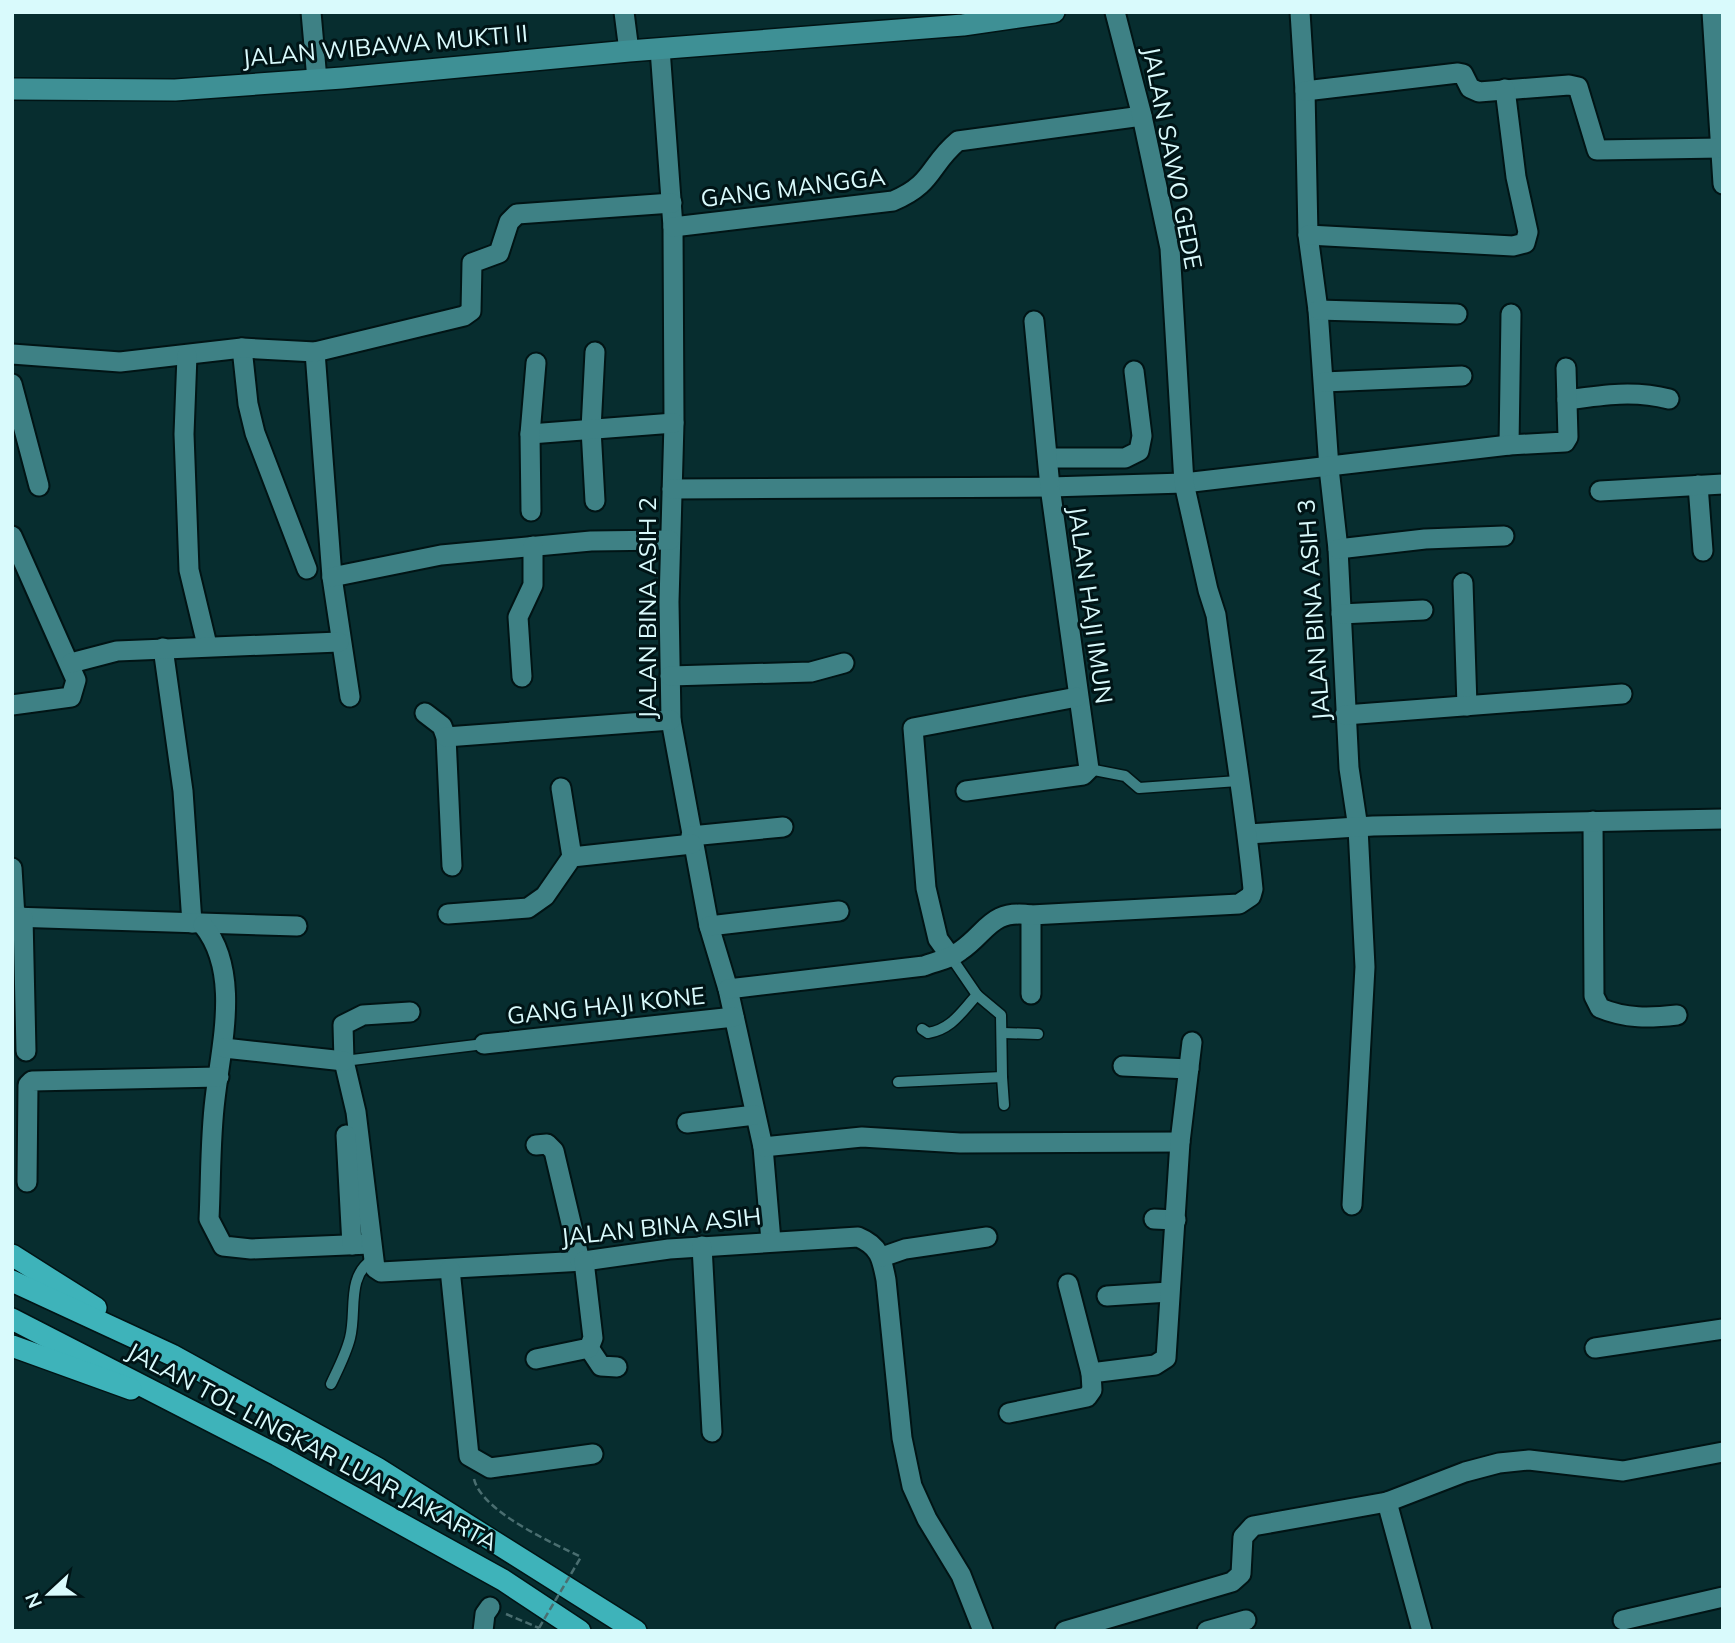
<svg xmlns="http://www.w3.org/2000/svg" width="1735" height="1643" font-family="Mulish,sans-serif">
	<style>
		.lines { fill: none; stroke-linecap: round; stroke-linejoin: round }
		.service-casing { stroke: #011415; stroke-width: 13 }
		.minor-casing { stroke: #011415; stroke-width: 23 }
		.secondary-casing { stroke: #011415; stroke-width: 24 }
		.motorway-casing { stroke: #011415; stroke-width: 24 }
		.path { stroke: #4a6e70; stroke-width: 2.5; stroke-dasharray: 7 3.5; stroke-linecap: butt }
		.service { stroke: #3e8185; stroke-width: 10 }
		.minor { stroke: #3e8185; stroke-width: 19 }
		.secondary { stroke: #3e9095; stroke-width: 21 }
		.motorway { stroke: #3eb3ba; stroke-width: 21 }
		.path-bridge { stroke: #4a6e70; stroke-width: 2.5; stroke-dasharray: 7 3.5; stroke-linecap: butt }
		.labels { text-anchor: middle; stroke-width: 6; stroke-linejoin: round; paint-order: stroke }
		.street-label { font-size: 24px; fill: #d9fafc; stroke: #001416 }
	</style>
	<rect width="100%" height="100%" fill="#072d2f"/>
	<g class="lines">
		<g class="service-casing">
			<g id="service">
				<path d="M 1089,769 L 1125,776 L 1139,788 L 1238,781"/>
				<path d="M 922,1029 L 928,1033 C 952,1029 961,1012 977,995"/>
				<path d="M 1003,1033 L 1038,1034"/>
				<path d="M 344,1061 L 484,1044"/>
				<path d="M 1002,1077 L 1004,1105"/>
				<path d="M 898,1082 L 1002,1077 L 1001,1015 L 977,995 L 951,957"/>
				<path d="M 331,1384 C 338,1369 346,1354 350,1338 C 357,1311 346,1277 372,1260"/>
			</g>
		</g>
		<g class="minor-casing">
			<g id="minor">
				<path d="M 311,12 L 317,80"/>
				<path d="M 624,12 L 629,51"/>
				<path d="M 1300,12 L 1305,91 L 1308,235 L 1318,310 L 1329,468 L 1338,549 L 1349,768 L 1358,828 L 1365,967 L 1352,1205"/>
				<path d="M 1712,12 L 1723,184"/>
				<path d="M 660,49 L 673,227 L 674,423 L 669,602 L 671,720 L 709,926 L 728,989 L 763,1147 L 771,1241"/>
				<path d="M 1305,91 L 1458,73 L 1463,74 L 1470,88 L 1479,92 L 1569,85 L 1578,87 L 1597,150 L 1721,148"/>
				<path d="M 673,227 L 893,201 C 934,184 929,165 958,141 L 1142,116"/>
				<path d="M 1308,235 L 1513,246 L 1525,243 L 1528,232 L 1516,177 L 1505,89"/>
				<path d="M 1318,310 L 1457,314"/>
				<path d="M 242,348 L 248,404 L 255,433 L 307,569"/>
				<path d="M 315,352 L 332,577 L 350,697"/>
				<path d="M 595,352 L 591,429 L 595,501"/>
				<path d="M 12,354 L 120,362 L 242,348 L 315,352 L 464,316 L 471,311 L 472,263 L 499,253 L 509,222 L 517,214 L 672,203"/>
				<path d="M 187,355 L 184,434 L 189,570 L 207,645"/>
				<path d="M 1324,382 L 1462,376"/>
				<path d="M 12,384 L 39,486"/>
				<path d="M 1567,400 C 1602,395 1634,390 1669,399"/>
				<path d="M 530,434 L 674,423"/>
				<path d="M 1509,445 L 1511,314"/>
				<path d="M 1049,458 L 1125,458 L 1139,451 L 1142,436 L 1134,371"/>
				<path d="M 1698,485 L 1703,551"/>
				<path d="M 672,489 L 1050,487 L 1184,483 L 1509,445 L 1565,442 L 1568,437 L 1566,368"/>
				<path d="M 1600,491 L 1723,484"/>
				<path d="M 531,511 L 530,434 L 536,363"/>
				<path d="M 12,536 L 76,680 L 71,697 L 12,705"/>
				<path d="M 1338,549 L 1425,539 L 1504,536"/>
				<path d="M 332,577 L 441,555 L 591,541 L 670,540"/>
				<path d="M 1463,583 L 1467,706"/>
				<path d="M 1341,614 L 1423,610"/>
				<path d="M 163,648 L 183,791 L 192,923"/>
				<path d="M 71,663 L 117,651 L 339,642"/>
				<path d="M 670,676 L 811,672 L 844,663"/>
				<path d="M 522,677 L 518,617 L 533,585 L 533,546"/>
				<path d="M 425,713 L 442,726 L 446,737 L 452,866"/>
				<path d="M 1345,715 L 1622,694"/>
				<path d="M 446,737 L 671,720"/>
				<path d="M 561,788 L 572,857"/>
				<path d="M 966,791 L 1083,775 L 1089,769 L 1050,487 L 1034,321"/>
				<path d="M 1593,821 L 1594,996 L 1600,1008 C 1626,1019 1650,1018 1677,1015"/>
				<path d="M 1248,834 L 1373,826 L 1723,819"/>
				<path d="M 691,836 L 783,827"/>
				<path d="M 12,868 L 15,917"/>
				<path d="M 448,914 L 528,908 L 545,896 L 572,857 L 692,844"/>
				<path d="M 1031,915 L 1031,994"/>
				<path d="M 12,917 L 297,926"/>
				<path d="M 23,917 L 26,1051"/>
				<path d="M 203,925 C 241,972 221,1045 215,1099 C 210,1139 211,1179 209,1219 L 223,1246 L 251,1249 L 370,1244"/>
				<path d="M 709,926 L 839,911"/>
				<path d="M 951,957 L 938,939 L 926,888 L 913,728 L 1077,697"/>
				<path d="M 728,989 L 924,966 C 937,961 950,959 960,951 C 988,932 990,909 1031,915 L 1239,904 L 1251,896 L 1253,889 C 1244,797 1228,706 1216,615 L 1208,590 L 1184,483 L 1170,248 L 1142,116 L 1115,12"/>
				<path d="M 410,1012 L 363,1015 L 343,1025 L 344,1061 L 356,1112 L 375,1268 L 381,1272 L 584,1261 L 669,1249 L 858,1237 C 880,1246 882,1259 886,1280 L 902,1438 L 912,1486 L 927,1519 L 961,1575 L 983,1631"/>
				<path d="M 484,1044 L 734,1017"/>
				<path d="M 224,1048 L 344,1061"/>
				<path d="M 1123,1066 L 1189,1069"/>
				<path d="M 687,1123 L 755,1115"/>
				<path d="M 346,1135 L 352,1245"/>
				<path d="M 536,1145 L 547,1144 L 554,1151 L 580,1261"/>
				<path d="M 763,1147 L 862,1137 L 960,1143 L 1180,1142"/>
				<path d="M 27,1182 L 28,1085 L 32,1081 L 219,1077"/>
				<path d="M 1154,1219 L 1176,1220"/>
				<path d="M 702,1246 L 712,1432"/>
				<path d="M 882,1257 L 905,1249 L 987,1237"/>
				<path d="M 450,1269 L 469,1456 L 490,1468 L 593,1454"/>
				<path d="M 1068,1284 L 1091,1373"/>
				<path d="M 1107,1296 L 1169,1292"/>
				<path d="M 589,1348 L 601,1366 L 617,1367"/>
				<path d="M 1595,1348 L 1723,1329"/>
				<path d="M 536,1359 L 589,1348 L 593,1338 L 584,1261"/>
				<path d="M 1009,1413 L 1087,1397 L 1092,1390 L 1091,1373 L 1155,1365 L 1166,1358 L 1180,1142 L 1192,1042"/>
				<path d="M 1387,1502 L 1422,1631"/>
				<path d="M 1623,1620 L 1723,1597"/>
				<path d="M 483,1631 L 485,1614 L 490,1607"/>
				<path d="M 1065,1631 L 1232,1582 L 1241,1574 L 1243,1537 L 1253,1526 L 1387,1502 L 1465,1472 L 1499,1463 L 1529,1460 L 1623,1471 L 1723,1452"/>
				<path d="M 1207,1631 L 1246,1620"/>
			</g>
		</g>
		<g class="secondary-casing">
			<path id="secondary" d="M 12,89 L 175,90 L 342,78 L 629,51 L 963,25 L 1054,12"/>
		</g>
		<g class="motorway-casing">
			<g id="motorway">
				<path d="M 12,1255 L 96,1308"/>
				<path d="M 12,1281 L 172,1355 L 377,1468 L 636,1631"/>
				<path d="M 12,1319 L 277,1455 L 503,1580 L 580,1631"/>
				<path d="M 12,1346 L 131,1389"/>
			</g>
		</g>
		<g class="path">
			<path d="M 474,1479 C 482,1512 553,1543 581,1557"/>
			<path d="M 506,1614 L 539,1628"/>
		</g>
		<use href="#service" class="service"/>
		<use href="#minor" class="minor"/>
		<use href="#secondary" class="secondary"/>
		<use href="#motorway" class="motorway"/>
		<path class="path-bridge" d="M 539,1628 L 581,1557"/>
	</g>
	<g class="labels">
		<g class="street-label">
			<text transform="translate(385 46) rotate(-5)" y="8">JALAN WIBAWA MUKTI II</text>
			<text transform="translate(1172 158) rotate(79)" y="8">JALAN SAWO GEDE</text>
			<text transform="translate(793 188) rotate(-7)" y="8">GANG MANGGA</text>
			<text transform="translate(1090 605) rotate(82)" y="8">JALAN HAJI IMUN</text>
			<text transform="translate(648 608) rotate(-90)" y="8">JALAN BINA ASIH 2</text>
			<text transform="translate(1314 610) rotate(-94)" y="8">JALAN BINA ASIH 3</text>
			<text transform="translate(606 1006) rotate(-6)" y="8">GANG HAJI KONE</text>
			<text transform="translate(661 1227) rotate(-6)" y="8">JALAN BINA ASIH</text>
			<text transform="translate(312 1447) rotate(28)" y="8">JALAN TOL LINGKAR LUAR JAKARTA</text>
		</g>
	</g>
	<rect width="1735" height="1643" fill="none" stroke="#d9fafc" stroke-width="28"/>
	<g transform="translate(49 1594) rotate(248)" stroke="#001416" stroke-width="5" paint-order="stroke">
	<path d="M0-5L12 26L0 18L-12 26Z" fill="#d9fafc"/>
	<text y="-10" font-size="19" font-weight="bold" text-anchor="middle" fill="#d9fafc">N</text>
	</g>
</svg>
